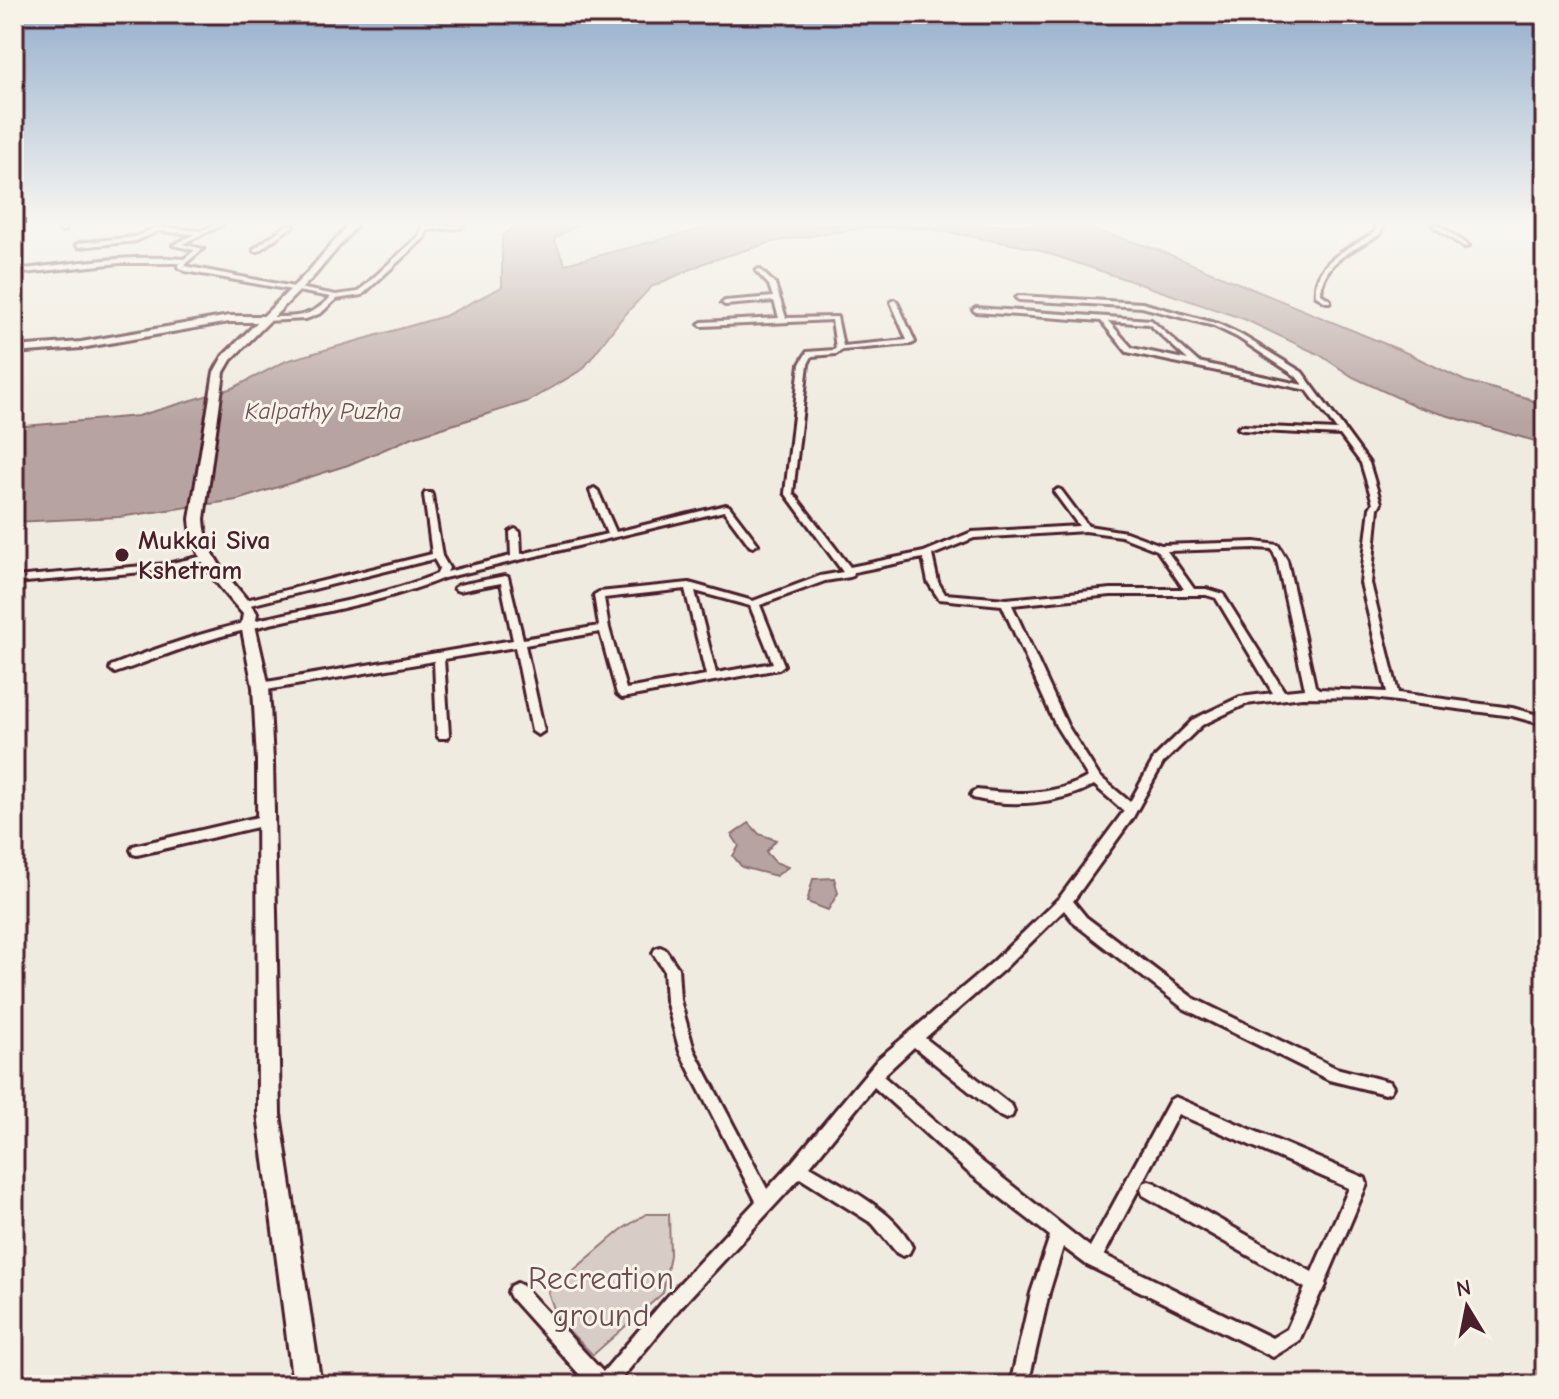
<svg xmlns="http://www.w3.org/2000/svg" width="1559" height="1399" font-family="'Comic Neue',sans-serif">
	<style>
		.green { fill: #d8cdc6; stroke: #917678; stroke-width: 2 }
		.water { fill: #b7a4a2; stroke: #8b6f72; stroke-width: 2 }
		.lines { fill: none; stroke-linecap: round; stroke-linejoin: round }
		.minor-casing { stroke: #4a1f2b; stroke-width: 6 }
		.tertiary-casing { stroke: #4a1f2b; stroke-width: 6 }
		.secondary-casing { stroke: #4a1f2b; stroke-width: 6 }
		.minor { fill: #f7f3e8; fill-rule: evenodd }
		.tertiary { fill: #f7f3e8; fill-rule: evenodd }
		.secondary { fill: #f7f3e8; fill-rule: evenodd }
		.poi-dot { fill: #4a1f2b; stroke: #f7f3e8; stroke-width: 3 }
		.labels { text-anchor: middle; stroke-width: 6; stroke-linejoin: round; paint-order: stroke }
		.far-water-label { font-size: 24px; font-style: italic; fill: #704e55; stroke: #f7f3e8 }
		.poi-label { font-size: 26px; font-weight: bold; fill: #4a1f2b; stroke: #f7f3e8; text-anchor: start }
		.near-park-label { font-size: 32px; fill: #6e4a52; stroke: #f7f3e8 }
	</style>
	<rect width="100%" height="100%" fill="#f0ebe0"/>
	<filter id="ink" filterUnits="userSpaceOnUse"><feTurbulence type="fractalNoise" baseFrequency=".0125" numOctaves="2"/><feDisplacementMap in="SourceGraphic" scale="16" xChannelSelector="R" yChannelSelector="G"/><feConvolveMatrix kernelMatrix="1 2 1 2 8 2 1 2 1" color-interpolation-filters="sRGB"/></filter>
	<g filter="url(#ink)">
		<path class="green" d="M 646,1214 L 669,1214 L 670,1255 L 663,1293 L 593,1355 L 558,1320 L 548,1292 L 621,1230 Z"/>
		<g class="water">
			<path d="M 517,225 L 577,225 L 554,239 L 565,264 L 717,225 L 1078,225 L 1156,249 L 1407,353 L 1465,381 L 1527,398 L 1545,407 L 1545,444 L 1418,407 L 1353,377 L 1320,355 L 1244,319 L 1032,248 L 926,228 L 868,227 L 772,242 L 707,262 L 651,287 L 622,318 L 583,369 L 529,401 L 413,437 L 348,465 L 237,500 L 119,517 L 14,522 L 14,427 L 138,416 L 233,388 L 286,361 L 445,316 L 502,287 L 502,236 Z"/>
			<path d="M 749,823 L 759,834 L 776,840 L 766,852 L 775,862 L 788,867 L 776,876 L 742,867 L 733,856 L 739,846 L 732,835 Z"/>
			<path d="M 834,878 L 838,893 L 828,910 L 807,902 L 813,879 Z"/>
		</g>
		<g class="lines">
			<g class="minor-casing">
				<g id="minor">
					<path d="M 58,225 L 64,225 L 65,231 L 61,231 Z"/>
					<path d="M 214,225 L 222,225 L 182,244 L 203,249 L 186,263 L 184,266 L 336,295 L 358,292 L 419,236 L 422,225 L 463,226 L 460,228 L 427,230 L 424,238 L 362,295 L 336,299 L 321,313 L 306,319 L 265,321 L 262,319 L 265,317 C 294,317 310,319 331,297 L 185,271 L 178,267 L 179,263 L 120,263 L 14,274 L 14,270 C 70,264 127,254 184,259 L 195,250 L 173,245 L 195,234 L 158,231 L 136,241 L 79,247 L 76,245 L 79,243 L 135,237 L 157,227 L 201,231 Z"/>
					<path d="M 287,225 L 294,225 L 258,251 L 254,251 L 254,249 Z"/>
					<path d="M 1377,225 L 1383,225 L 1380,234 C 1355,250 1322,260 1321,294 L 1330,300 L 1330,302 L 1326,302 L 1316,296 C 1312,261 1351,248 1375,232 Z"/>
					<path d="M 1432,225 L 1439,225 L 1469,246 L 1464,247 Z"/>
					<path d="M 759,269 L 775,284 L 786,318 L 837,317 L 843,346 L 907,340 L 891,302 L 894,300 L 897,302 L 915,342 L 911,344 L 842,350 L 836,354 L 812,356 L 808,364 L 793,493 L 850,567 L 924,552 L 972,532 L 1079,526 L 1054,492 L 1058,489 L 1061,490 L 1088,526 L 1126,532 L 1161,545 L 1255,542 L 1278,545 L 1287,560 L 1315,686 L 1319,689 L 1387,692 L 1361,583 L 1370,508 L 1373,503 L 1361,463 L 1340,435 L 1242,430 L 1238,428 L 1242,426 L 1337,430 L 1307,390 L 1127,352 L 1101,321 L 976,312 L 973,310 L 976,308 L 1151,320 L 1198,362 L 1303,385 L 1296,376 L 1237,337 L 1214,326 L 1142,307 L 1019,300 L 1016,298 L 1019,296 L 1142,303 L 1218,324 L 1241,335 L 1302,372 L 1369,463 L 1381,503 L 1378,508 L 1371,583 L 1398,693 L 1512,708 L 1545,717 L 1545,725 L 1512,716 L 1373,698 L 1302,697 L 1246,704 L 1202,725 L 1163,763 L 1132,819 L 1073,901 L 1086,917 L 1193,998 L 1336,1068 L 1390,1082 L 1393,1087 L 1390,1092 L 1385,1094 L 1329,1080 L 1183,1008 L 1076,925 L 1064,910 L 1003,970 L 925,1038 L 1012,1106 L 1014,1111 L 1012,1116 L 1006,1119 L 1000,1116 L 914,1047 L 883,1076 L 981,1161 L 1090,1247 L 1170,1100 L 1175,1097 L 1365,1178 L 1367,1184 L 1325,1283 L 1326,1285 L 1323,1291 L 1321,1292 L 1299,1341 L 1273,1357 L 1267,1354 L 1087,1265 L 1063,1247 L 1049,1293 L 1028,1385 L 1010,1385 L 1031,1293 L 1050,1236 L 969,1173 L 874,1087 L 810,1166 C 843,1186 896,1210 912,1247 L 909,1253 L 903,1256 L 897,1253 L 873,1224 L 800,1178 L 679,1309 L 616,1385 L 589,1385 L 511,1298 L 508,1292 L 511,1286 L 517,1283 L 523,1286 L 603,1372 L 667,1297 L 756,1201 L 680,1052 L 666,1000 L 664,970 L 653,953 L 655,949 L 660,947 L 665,949 L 678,968 L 680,1000 L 694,1050 L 767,1189 L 792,1162 L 878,1059 L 993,962 L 1060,897 L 1124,811 L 1094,785 C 1059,804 1011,808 973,798 L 971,795 L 973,792 L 977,790 C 1015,795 1054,796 1088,777 L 1056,726 L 1002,605 L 939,599 L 928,582 L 923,558 L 854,572 L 853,576 L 850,577 L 825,581 L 760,605 L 784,665 L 779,669 L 622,698 L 617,694 L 600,632 L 525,645 L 544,731 L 538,735 L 532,731 L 515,647 L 444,659 L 449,735 L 447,738 L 439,738 L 437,735 L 434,661 L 261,691 L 257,690 L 256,687 L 261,683 L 513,640 L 501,583 L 459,591 L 456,590 L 454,588 L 459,585 L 505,576 L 508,577 L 523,639 L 599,626 L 594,595 L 599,592 L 689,583 L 753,601 L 820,576 L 843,572 L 785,493 L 800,364 L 807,352 L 834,350 L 836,348 L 832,320 L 702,326 L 699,324 L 702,322 L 779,318 L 774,301 L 725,305 L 722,303 L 725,301 L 773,297 L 769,285 L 756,271 ZM 1108,321 L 1149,324 L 1188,360 L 1132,348 ZM 1085,531 L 1121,536 L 1157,550 L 1184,589 L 1111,589 L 1006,599 L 945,594 L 938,582 L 932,555 L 974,538 ZM 1255,548 L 1272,549 L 1277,560 L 1305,689 L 1284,691 L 1223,594 L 1206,589 L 1194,589 L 1167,551 ZM 685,589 L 706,675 L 626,689 L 609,628 L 604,598 ZM 695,591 L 750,606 L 773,663 L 716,673 ZM 1111,595 L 1206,595 L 1216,598 L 1273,693 L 1240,697 L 1194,719 L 1155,757 L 1130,802 L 1099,776 L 1067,725 L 1012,605 ZM 1178,1114 L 1349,1188 L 1312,1272 L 1155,1183 L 1149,1181 L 1143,1183 L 1141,1189 L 1143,1195 L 1305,1288 L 1287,1329 L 1272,1338 L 1104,1255 Z"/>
					<path d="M 594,488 L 598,491 L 616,532 L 726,505 L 729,506 L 758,544 L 753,547 L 750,546 L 724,511 L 444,578 C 377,605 306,614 237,632 C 195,642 156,659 115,673 L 110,669 L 111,666 C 157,648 204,632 252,621 C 314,607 377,598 437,574 L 439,568 L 434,559 L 242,607 L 237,604 L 242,601 L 432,554 L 424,495 L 425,493 L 431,493 L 432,495 L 442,556 L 449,568 L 447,572 L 511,556 L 510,532 L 515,529 L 520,532 L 521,554 L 607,534 L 590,491 Z"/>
					<path d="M 208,555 L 211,556 L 213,558 L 211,560 L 167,570 L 14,583 L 14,577 L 167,564 Z"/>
					<path d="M 266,815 L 270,817 L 272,820 L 270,823 L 266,825 L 137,855 L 133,854 L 131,850 L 133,846 L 137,845 Z"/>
				</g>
			</g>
			<g class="tertiary-casing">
				<path id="tertiary" d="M 229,316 L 265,316 L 269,319 L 265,322 L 229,322 L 81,348 L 14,353 L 14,347 L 81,342 Z"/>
			</g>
			<g class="secondary-casing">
				<path id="secondary" d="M 348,225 L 357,225 L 314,276 L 231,360 L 224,372 L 204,519 C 206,560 235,582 257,613 L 255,625 L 269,687 L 273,761 L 280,1114 L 321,1385 L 293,1385 L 258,1114 L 257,761 L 253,687 L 241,625 L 243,614 C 218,585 192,558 190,519 L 214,372 L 223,356 L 308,272 Z"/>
			</g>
			<use href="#minor" class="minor"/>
			<use href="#tertiary" class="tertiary"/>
			<use href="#secondary" class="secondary"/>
		</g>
	</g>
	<linearGradient id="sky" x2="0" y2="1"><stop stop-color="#94aecc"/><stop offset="0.53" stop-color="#f8f6f1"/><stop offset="1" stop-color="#f8f6f1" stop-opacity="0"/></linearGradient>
	<rect width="1559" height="421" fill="url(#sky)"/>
	<circle class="poi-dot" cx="122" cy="555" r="8"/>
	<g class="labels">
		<g class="far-water-label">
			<text x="323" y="419">Kalpathy Puzha</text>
		</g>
		<g class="poi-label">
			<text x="138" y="549">Mukkai Siva<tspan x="138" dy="30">Kshetram</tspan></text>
		</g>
		<g class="near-park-label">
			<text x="601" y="1289">Recreation<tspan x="601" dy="37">ground</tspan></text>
		</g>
	</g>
	<rect width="1559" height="1399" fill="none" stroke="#f7f3e8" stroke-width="48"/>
	<rect x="24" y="24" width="1511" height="1351" fill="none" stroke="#4a1f2b" stroke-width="3" filter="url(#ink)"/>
	<g transform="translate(1467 1307) rotate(350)" stroke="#f7f3e8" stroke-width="6" paint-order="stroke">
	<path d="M0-6L14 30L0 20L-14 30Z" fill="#4a1f2b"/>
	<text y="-12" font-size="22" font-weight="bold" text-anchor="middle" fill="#4a1f2b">N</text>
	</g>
</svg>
